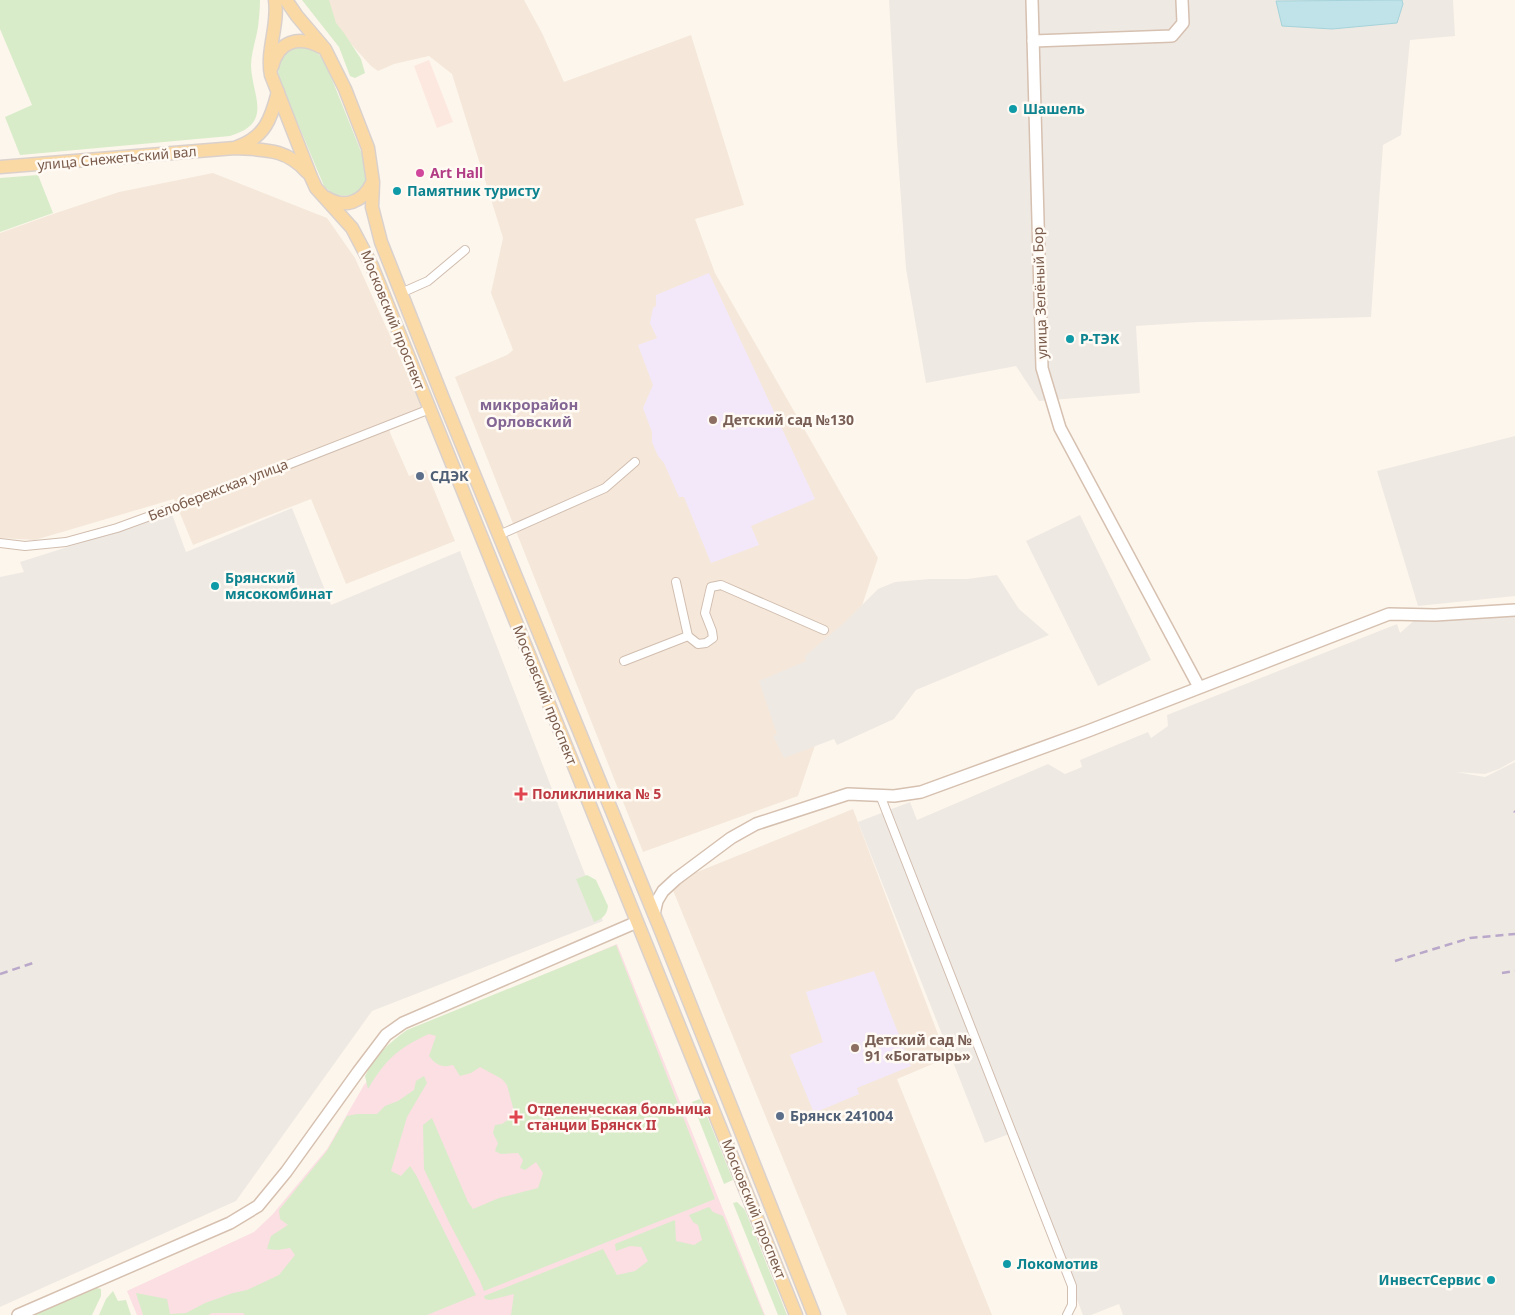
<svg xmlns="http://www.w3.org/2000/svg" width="1515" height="1315" font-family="'Noto Sans',sans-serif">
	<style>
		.residential { fill: #f5e8da }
		.commercial { fill: #fde8e0 }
		.industrial { fill: #efe9e4 }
		.education { fill: #f3e8fa }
		.medical { fill: #fbdfe3 }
		.green { fill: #d8ecc9 }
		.water { fill: #bfe3e8; stroke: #a5d3da }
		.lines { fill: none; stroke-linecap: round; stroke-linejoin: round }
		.street-casing { stroke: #d1beb0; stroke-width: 10 }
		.secondary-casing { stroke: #d6c0b0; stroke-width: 14 }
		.primary-casing { stroke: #dad1cd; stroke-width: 15 }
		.street { stroke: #fff; stroke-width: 8 }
		.secondary { stroke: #fff; stroke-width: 11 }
		.primary { stroke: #fbd9a5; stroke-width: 12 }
		.rail { stroke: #b9a8c9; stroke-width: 2.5; stroke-dasharray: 8 5; stroke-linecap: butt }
		.culture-dot { fill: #0f9aa8; stroke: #fffaf3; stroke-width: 2 }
		.hotel-dot { fill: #d1479c; stroke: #fffaf3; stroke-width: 2 }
		.education-dot { fill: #8d6e63; stroke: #fffaf3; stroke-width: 2 }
		.service-dot { fill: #5c6f8a; stroke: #fffaf3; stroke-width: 2 }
		.health-dot { fill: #e0444e; stroke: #fffaf3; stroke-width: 2 }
		.labels { text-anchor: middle; stroke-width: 5; stroke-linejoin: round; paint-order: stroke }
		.culture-label { font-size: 14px; font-weight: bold; fill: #0d838f; stroke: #fffaf3; text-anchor: start }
		.street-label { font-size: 14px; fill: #7a5c4d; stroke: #fffaf3 }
		.hotel-label { font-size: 14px; font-weight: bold; fill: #b23c85; stroke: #fffaf3; text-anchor: start }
		.education-label { font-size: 14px; font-weight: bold; fill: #785e54; stroke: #fffaf3; text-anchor: start }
		.service-label { font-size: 14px; font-weight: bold; fill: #4e5e75; stroke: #fffaf3; text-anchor: start }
		.health-label { font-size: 14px; font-weight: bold; fill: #be3a42; stroke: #fffaf3; text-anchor: start }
		.neighbourhood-label { font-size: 15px; font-weight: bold; fill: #846695; stroke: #fffaf3 }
	</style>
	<rect width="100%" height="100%" fill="#fdf6ec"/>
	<g class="residential">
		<path d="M 322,0 L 524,0 L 542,33 L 564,82 L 691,35 L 744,205 L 695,219 L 715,273 L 878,558 L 798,796 L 643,852 L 455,377 L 507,355 L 513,350 L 491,293 L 503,238 L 452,74 L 429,56 L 394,64 L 378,71 L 371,66 L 334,25 Z"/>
		<path d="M 213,173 L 327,218 L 355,258 L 424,411 L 388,426 L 391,435 L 409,476 L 426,470 L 455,541 L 346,584 L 311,499 L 193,545 L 174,499 L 35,540 L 0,538 L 0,233 L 53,214 L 119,192 Z"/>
		<path d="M 853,809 L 947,1058 L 897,1079 L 992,1315 L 847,1315 L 670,883 Z"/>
	</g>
	<path class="commercial" d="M 429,60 L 453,122 L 437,128 L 414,66 Z"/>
	<g class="industrial">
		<path d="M 889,0 L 1453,0 L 1455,36 L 1410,40 L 1401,135 L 1383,145 L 1371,317 L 1199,322 L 1136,326 L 1140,393 L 1039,401 L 1016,366 L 926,383 L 906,269 L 897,143 Z"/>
		<path d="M 1515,436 L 1515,596 L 1418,606 L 1377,471 Z"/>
		<path d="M 292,508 L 331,605 L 460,551 L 603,921 L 372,1011 L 236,1201 L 0,1307 L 0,577 L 24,572 L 20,562 L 172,514 L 186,552 Z"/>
		<path d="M 1080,515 L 1151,660 L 1098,686 L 1026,541 Z"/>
		<path d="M 997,575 L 1019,609 L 1049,635 L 916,690 L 894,719 L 837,745 L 834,739 L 784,758 L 773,736 L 777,734 L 759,681 L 806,661 L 805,656 L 845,622 L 878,589 L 895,582 L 929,579 L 967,579 Z"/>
		<path d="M 1515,615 L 1515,760 L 1499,769 L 1485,774 L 1456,772 L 1485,777 L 1515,762 L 1515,1315 L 1123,1315 L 1119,1304 L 1091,1315 L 1083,1315 L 1012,1133 L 985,1143 L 858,822 L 910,802 L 917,820 L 1048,764 L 1065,774 L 1082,767 L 1080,760 L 1148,732 L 1151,738 L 1168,726 L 1167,715 L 1397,624 L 1400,633 L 1418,617 L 1439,621 Z"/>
	</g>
	<g class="education">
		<path d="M 709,273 L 815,499 L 751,526 L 759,545 L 711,563 L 684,497 L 679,497 L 664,463 L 658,456 L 652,442 L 652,432 L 643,408 L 653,385 L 638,345 L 657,338 L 650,323 L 653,308 L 656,306 L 656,295 Z"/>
		<path d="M 874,971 L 911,1066 L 857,1088 L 859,1094 L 814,1113 L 790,1055 L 823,1042 L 806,992 Z"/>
	</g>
	<path class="medical" d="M 617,944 L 765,1315 L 137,1315 L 127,1291 L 254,1232 L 272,1215 L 327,1149 L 364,1085 L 400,1042 L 424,1025 Z"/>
	<g class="green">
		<path d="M 0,0 L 260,0 C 260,9 259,18 258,27 C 256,40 251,53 251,66 C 252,96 274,123 230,136 L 20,155 L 5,117 L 32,105 L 0,29 Z"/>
		<path d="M 302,0 L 329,0 L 336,23 L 344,33 L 361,59 L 365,73 L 355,78 L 350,76 L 339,47 Z"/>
		<path d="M 299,47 C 312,48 318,52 325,62 L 366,164 C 367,169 368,175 367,180 C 361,200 335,200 324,186 L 278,76 C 278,61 284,51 299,47 Z"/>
		<path d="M 38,175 L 53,213 L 0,232 L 0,178 Z"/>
		<path d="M 587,875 L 596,880 L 608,906 C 607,915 602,919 594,922 L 576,879 Z"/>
		<path d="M 616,945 L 715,1199 L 484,1291 L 480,1281 L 449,1222 L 424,1169 L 423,1125 L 432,1118 L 468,1202 L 473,1209 L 499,1198 L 538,1188 L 543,1173 L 536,1162 L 525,1170 L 520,1168 L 523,1160 L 518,1153 L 501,1154 L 495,1151 L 498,1143 L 493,1133 L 495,1125 L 502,1124 L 515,1115 L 507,1085 L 502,1079 L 480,1067 L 471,1073 L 460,1076 L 453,1065 C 442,1068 436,1065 429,1056 L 436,1036 L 429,1034 C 398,1048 386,1059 368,1089 L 365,1076 C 375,1055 389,1043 407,1030 Z"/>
		<path d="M 424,1076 L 427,1083 L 407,1117 L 391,1171 L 401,1176 L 410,1166 L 416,1175 L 476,1295 L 427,1315 L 245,1315 L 243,1313 L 212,1313 L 208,1315 L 143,1315 L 136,1293 L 167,1299 L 170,1314 L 186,1313 L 205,1303 L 233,1293 L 247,1290 L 279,1275 L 295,1255 L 290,1248 L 278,1250 L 267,1249 L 271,1236 L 288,1225 L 280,1219 L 279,1210 L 327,1151 L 347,1116 L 357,1114 L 377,1114 L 385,1106 L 398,1101 L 414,1090 L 416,1081 Z"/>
		<path d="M 700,1099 L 733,1180 L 724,1184 L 692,1102 Z"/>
		<path d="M 737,1202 L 745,1210 L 787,1315 L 778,1315 L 733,1203 Z"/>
		<path d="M 709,1207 L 713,1212 L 723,1216 L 764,1315 L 511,1315 L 514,1294 L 490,1300 L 485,1299 L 484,1296 L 603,1249 L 617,1275 L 635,1271 L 648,1261 L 641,1247 L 630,1246 L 616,1251 L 615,1244 L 675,1220 L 676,1241 L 694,1245 L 702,1240 L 698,1225 L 693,1222 L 689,1215 Z"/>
		<path d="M 93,1287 L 101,1289 L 101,1296 L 92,1315 L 29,1315 Z"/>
		<path d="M 113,1291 L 118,1301 L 126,1300 L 131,1315 L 99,1315 L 106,1299 Z"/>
	</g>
	<path class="water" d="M 1402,0 L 1403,4 L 1397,23 L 1332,29 L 1282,26 L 1276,1 Z"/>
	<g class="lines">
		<g class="street-casing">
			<g id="street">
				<path d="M 401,293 L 428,281 L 465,250"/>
				<path d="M 499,535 L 605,488 L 635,462"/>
				<path d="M 0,543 L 25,546 L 66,542 L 117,528 L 249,480 L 430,409"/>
				<path d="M 688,636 L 698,644 L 706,643 L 713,638 L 712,631 L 705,613 L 711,587 L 721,585 L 824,630"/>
				<path d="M 624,661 L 688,636 L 676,582"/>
				<path d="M 880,795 L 1072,1286 L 1072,1305 L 1067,1315"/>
			</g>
		</g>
		<g class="secondary-casing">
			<g id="secondary">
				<path d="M 1032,0 L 1042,368 L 1060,428 L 1199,687"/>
				<path d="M 1033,41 L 1172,36 L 1183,23 L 1182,0"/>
				<path d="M 654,914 L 657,901 L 663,891 L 676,879 L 731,838 L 756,824 L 848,794 L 894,796 L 921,792 L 1088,731 L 1389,614 L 1435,615 L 1515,610"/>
				<path d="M 18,1315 L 230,1223 L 258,1206 L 286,1172 L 358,1072 L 386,1035 L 403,1023 L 637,922"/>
			</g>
		</g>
		<g class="primary-casing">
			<g id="primary">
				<path d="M 275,0 C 279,25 266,50 271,75 L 311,177 L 316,188 L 352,228 L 372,266 L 796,1315"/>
				<path d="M 286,0 L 297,16 L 325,49 L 345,89 L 368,148 L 373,182 L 372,207 L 381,242 L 442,396 L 661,931 L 814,1315"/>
				<path d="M 272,67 C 278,41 299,35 321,47"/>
				<path d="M 237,147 C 265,137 271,119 278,92"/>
				<path d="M 0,167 L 235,148 C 264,150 286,148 307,172"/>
				<path d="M 327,198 C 345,209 363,202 372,183"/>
			</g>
		</g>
		<use href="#street" class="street"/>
		<use href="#secondary" class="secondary"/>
		<use href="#primary" class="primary"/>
		<g class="rail">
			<path d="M 1514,811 L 1515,812"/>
			<path d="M 1395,961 L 1470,938 L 1515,934"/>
			<path d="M 1502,973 L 1515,971"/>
			<path d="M 0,974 L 36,962"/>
		</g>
	</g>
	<g class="culture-dot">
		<circle cx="1013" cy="109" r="5"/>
		<circle cx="397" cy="191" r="5"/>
		<circle cx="1070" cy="339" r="5"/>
		<circle cx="215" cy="586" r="5"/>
		<circle cx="1007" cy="1264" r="5"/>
		<circle cx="1491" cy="1280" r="5"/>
	</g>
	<circle class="hotel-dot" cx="420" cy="173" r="5"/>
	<g class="education-dot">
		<circle cx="713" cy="420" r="5"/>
		<circle cx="855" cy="1048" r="5"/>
	</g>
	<g class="service-dot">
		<circle cx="420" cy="476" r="5"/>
		<circle cx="780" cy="1116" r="5"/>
	</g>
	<g class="health-dot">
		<path d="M518.5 786.5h5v5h5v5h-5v5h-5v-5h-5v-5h5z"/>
		<path d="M513.5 1109.5h5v5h5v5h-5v5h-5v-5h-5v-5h5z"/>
	</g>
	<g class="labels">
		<g class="culture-label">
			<text x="1023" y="114">Шашель</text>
			<text x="407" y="196">Памятник туристу</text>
			<text x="1080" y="344">Р-ТЭК</text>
			<text x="225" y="583">Брянский<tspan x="225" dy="16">мясокомбинат</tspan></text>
			<text x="1017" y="1269">Локомотив</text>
			<text x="1481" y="1285" text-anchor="end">ИнвестСервис</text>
		</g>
		<g class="street-label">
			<text transform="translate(117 158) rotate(-5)" y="5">улица Снежетьский вал</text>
			<text transform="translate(1040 293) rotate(-92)" y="5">улица Зелёный Бор</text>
			<text transform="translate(393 320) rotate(68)" y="5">Московский проспект</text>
			<text transform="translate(218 490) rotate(-21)" y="5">Белобережская улица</text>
			<text transform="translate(545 695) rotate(68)" y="5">Московский проспект</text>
			<text transform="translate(754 1209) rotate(68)" y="5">Московский проспект</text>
		</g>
		<g class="hotel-label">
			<text x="430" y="178">Art Hall</text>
		</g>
		<g class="education-label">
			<text x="723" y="425">Детский сад №130</text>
			<text x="865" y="1045">Детский сад №<tspan x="865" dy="16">91 «Богатырь»</tspan></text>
		</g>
		<g class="service-label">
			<text x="430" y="481">СДЭК</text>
			<text x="790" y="1121">Брянск 241004</text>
		</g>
		<g class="health-label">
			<text x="532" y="799">Поликлиника № 5</text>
			<text x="527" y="1114">Отделенческая больница<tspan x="527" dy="16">станции Брянск II</tspan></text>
		</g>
		<g class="neighbourhood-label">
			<text x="529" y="410">микрорайон<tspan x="529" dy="17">Орловский</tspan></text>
		</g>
	</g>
</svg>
